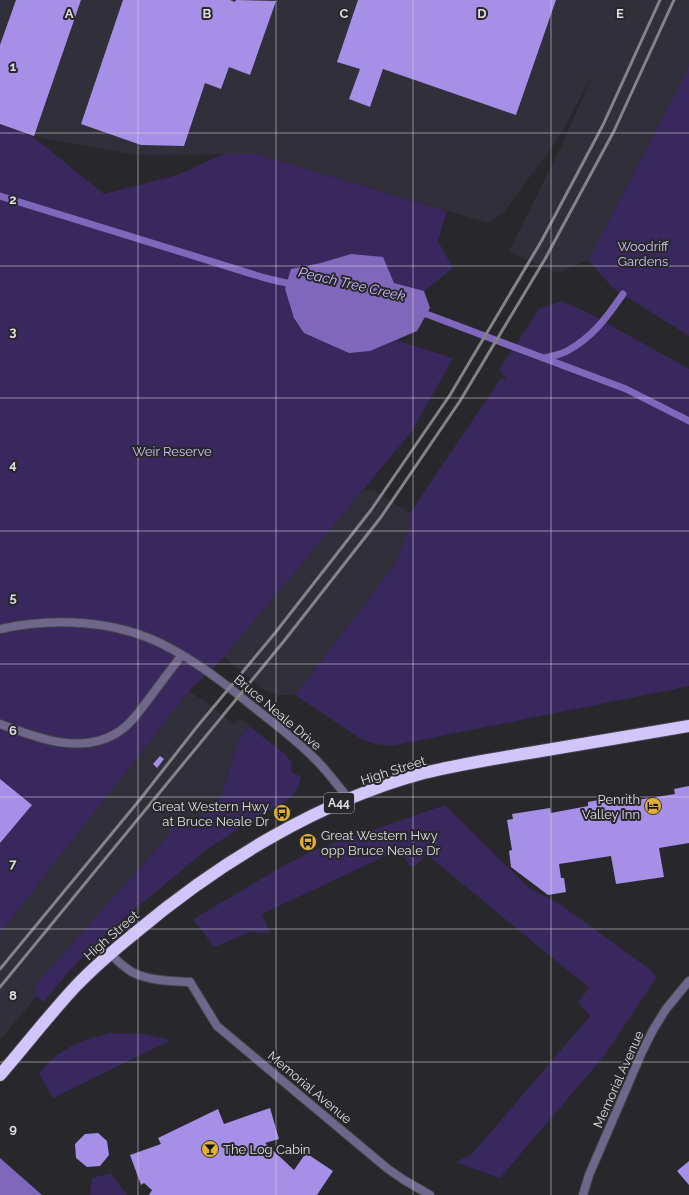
<svg xmlns="http://www.w3.org/2000/svg" width="689" height="1195" font-family="Raleway,sans-serif">
	<style>
		.built { fill: #312f39 }
		.green { fill: #38285d }
		.water { fill: #7f68bb }
		.lines { fill: none; stroke-linecap: round; stroke-linejoin: round }
		.stream { stroke: #7f68bb; stroke-width: 7 }
		.building { fill: #a68fe6 }
		.lane-casing { stroke: #454449; stroke-width: 10 }
		.street-casing { stroke: #454449; stroke-width: 10 }
		.highway-casing { stroke: #454449; stroke-width: 14 }
		.lane { stroke: #6f678b; stroke-width: 8 }
		.street { stroke: #6f678b; stroke-width: 8 }
		.highway { stroke: #d1c5fb; stroke-width: 12 }
		.rail { stroke: #848387; stroke-width: 3 }
		.grid { fill: none; stroke: #dfdee1; stroke-width: 1; stroke-opacity: 0.55 }
		.labels { text-anchor: middle; stroke-width: 4; stroke-linejoin: round; paint-order: stroke }
		.shield { fill: #28272c; stroke: #a8a7ab; stroke-width: 1 }
		.shield-label { font-size: 12px; font-weight: bold; fill: #dfdee1 }
		.park-label { font-size: 13px; fill: #cdc3ef; stroke: #28272c }
		.street-label { font-size: 13px; fill: #dfdee1; stroke: #28272c }
		.poi-label { font-size: 13px; fill: #dfdee1; stroke: #28272c; text-anchor: end }
		.water-label { font-size: 14px; font-style: italic; fill: #cabafd; stroke: #28272c }
		.grid-label { font-size: 13px; text-anchor: middle; font-weight: bold; fill: #dfdee1; stroke: #28272c; stroke-width: 4; stroke-linejoin: round; paint-order: stroke }
	</style>
	<rect width="100%" height="100%" fill="#28272c"/>
	<g class="built">
		<path d="M 0,0 L 689,0 L 689,63 L 682,81 L 588,260 L 557,273 L 509,252 L 565,138 L 593,75 L 557,140 L 503,213 L 489,223 L 257,154 L 136,155 L 32,136 L 0,125 Z"/>
		<path d="M 372,489 L 410,513 L 409,528 L 395,564 L 295,695 L 278,695 L 264,690 L 224,657 L 362,491 Z"/>
		<path d="M 189,691 L 211,706 L 234,724 L 239,718 L 249,725 L 239,739 L 221,797 L 196,819 L 185,818 L 178,824 L 171,823 L 168,836 L 36,984 L 36,997 L 0,1040 L 0,933 Z"/>
	</g>
	<g class="green">
		<path d="M 689,63 L 689,336 L 613,288 L 588,260 L 682,81 Z"/>
		<path d="M 0,125 L 32,136 L 104,194 L 177,175 L 224,154 L 257,154 L 447,211 L 438,241 L 453,268 L 424,291 L 321,263 L 291,269 L 291,307 L 453,358 L 412,431 L 224,657 L 189,691 L 0,933 Z"/>
		<path d="M 561,301 L 585,311 L 689,369 L 689,686 L 391,746 L 375,744 L 361,739 L 295,695 L 395,564 L 409,528 L 410,513 L 501,378 L 507,380 L 499,370 L 539,309 Z"/>
		<path d="M 249,726 L 286,755 L 292,763 L 291,771 L 294,774 L 301,776 L 299,786 L 293,795 L 286,801 L 244,825 L 206,850 L 109,931 L 69,971 L 44,1002 L 36,997 L 36,984 L 168,836 L 171,823 L 178,824 L 185,818 L 196,819 L 221,797 L 239,739 Z"/>
		<path d="M 445,805 L 528,887 L 561,905 L 648,968 L 657,977 L 604,1056 L 500,1178 L 456,1162 L 473,1153 L 590,1016 L 578,1002 L 589,988 L 426,854 L 414,867 L 409,865 L 400,849 L 262,914 L 270,933 L 250,932 L 214,947 L 193,919 L 287,864 L 314,850 Z"/>
		<path d="M 110,1033 L 143,1034 L 171,1040 L 53,1098 L 39,1074 C 57,1049 81,1040 110,1033 Z"/>
		<path d="M 111,1173 L 127,1195 L 90,1195 L 92,1178 Z"/>
	</g>
	<g class="water">
		<path d="M 351,254 L 383,257 L 394,283 L 424,291 L 430,308 L 417,331 L 370,351 L 349,353 L 304,333 L 294,318 L 285,289 L 291,269 L 321,263 Z"/>
		<path d="M 0,1158 L 42,1195 L 0,1195 Z"/>
	</g>
	<g class="lines">
		<g class="stream">
			<path d="M 0,196 L 265,278 L 295,285"/>
			<path d="M 419,312 L 429,315 L 626,389 L 689,421"/>
			<path d="M 544,358 C 551,356 560,355 567,351 C 593,337 607,317 623,294"/>
		</g>
	</g>
	<g class="building">
		<path d="M 16,0 L 81,0 L 34,136 L 0,124 L 0,45 Z"/>
		<path d="M 123,0 L 230,0 L 235,2 L 236,0 L 276,1 L 250,75 L 229,67 L 221,89 L 205,83 L 184,146 L 141,145 L 81,124 Z"/>
		<path d="M 358,0 L 556,0 L 516,115 L 383,69 L 370,107 L 349,99 L 360,69 L 337,62 Z"/>
		<path d="M 160,756 L 164,759 L 157,768 L 153,764 Z"/>
		<path d="M 0,779 L 32,805 L 0,843 Z"/>
		<path d="M 689,786 L 689,843 L 659,848 L 664,877 L 616,884 L 611,856 L 559,864 L 561,878 L 564,878 L 566,892 L 548,895 L 511,867 L 509,851 L 512,850 L 507,820 L 513,819 L 512,814 L 550,808 L 551,813 L 588,806 L 588,802 L 636,793 L 637,800 L 675,794 L 674,789 Z"/>
		<path d="M 270,1108 L 279,1139 L 265,1143 L 294,1170 L 306,1153 L 333,1171 L 317,1195 L 149,1195 L 152,1190 L 144,1183 L 141,1185 L 130,1155 L 161,1144 L 158,1138 L 218,1109 L 224,1124 Z"/>
		<path d="M 98,1133 L 107,1141 L 109,1155 L 100,1166 L 87,1167 L 76,1158 L 75,1144 L 85,1134 Z"/>
		<path d="M 689,1161 L 689,1185 L 677,1171 Z"/>
	</g>
	<g class="lines">
		<g class="lane-casing">
			<path id="lane" d="M 110,953 C 116,960 124,967 132,972 C 149,981 171,981 190,982"/>
		</g>
		<g class="street-casing">
			<g id="street">
				<path d="M 0,629 C 53,617 117,620 166,646 C 197,662 224,683 251,705 C 272,722 294,738 313,757 C 326,769 337,785 349,799"/>
				<path d="M 0,724 C 35,737 79,755 115,734 C 130,726 141,709 151,696 C 161,682 172,668 182,655"/>
				<path d="M 190,982 L 217,1026 L 388,1169 L 404,1180 L 430,1195"/>
				<path d="M 583,1195 L 589,1175 L 642,1052 L 653,1030 L 666,1009 L 689,981"/>
			</g>
		</g>
		<g class="highway-casing">
			<path id="highway" d="M 0,1075 C 25,1046 49,1015 75,987 C 94,967 114,950 135,933 C 218,863 319,801 424,773 C 461,764 498,758 535,752 C 586,743 638,735 689,726"/>
		</g>
		<use href="#lane" class="lane"/>
		<use href="#street" class="street"/>
		<use href="#highway" class="highway"/>
		<g class="rail">
			<path d="M 0,969 L 142,797 L 196,728 L 275,633 L 371,510 L 450,395 L 542,240 L 603,125 L 660,0"/>
			<path d="M 0,987 L 284,641 L 381,517 L 460,401 L 545,259 L 614,131 L 674,0"/>
		</g>
	</g>
	<path class="grid" d="M 138,0 L 138,1195M 276,0 L 276,1195M 413,0 L 413,1195M 551,0 L 551,1195M 0,133 L 689,133M 0,266 L 689,266M 0,398 L 689,398M 0,531 L 689,531M 0,664 L 689,664M 0,797 L 689,797M 0,929 L 689,929M 0,1062 L 689,1062"/>
	<defs>
		<g id="hotel-disc" transform="scale(0.9)"><circle r="9.5" fill="#e1af34" stroke="#28272c"/><path d="M-6-4.5h1.5V1H6V5H4.5V3h-9V5H-6ZM-4 0a1.8 1.8 0 1 1 3.6 0ZM.5 0V-2.5h3Q6-2.5 6 0Z" fill="#111"/></g>
		<g id="bus-disc" transform="scale(0.9)"><circle r="9.5" fill="#e1af34" stroke="#28272c"/><path d="M-5-6H5V4H4V6H2V4H-2V6H-4V4H-5ZM-3.5-4V0h7V-4ZM-3.5 1.2v1.5H-2V1.2ZM2 1.2v1.5H3.5V1.2Z" fill="#111"/></g>
		<g id="bar-disc" transform="scale(0.9)"><circle r="9.5" fill="#e1af34" stroke="#28272c"/><path d="M-6-5H6L.8 .8V4.5H3.5V6h-7V4.5H-.8V.8Z" fill="#111"/></g>
	</defs>
	<g fill-rule="evenodd">
		<use href="#hotel-disc" x="653" y="806"/>
		<use href="#bus-disc" x="282" y="813"/>
		<use href="#bus-disc" x="308" y="842"/>
		<use href="#bar-disc" x="210" y="1149"/>
	</g>
	<g class="labels">
		<rect class="shield" x="324" y="793" width="30" height="20" rx="3"/>
		<g class="shield-label">
			<text x="339" y="807">A44</text>
		</g>
		<g class="park-label">
			<text x="643" y="251">Woodriff<tspan x="643" dy="15">Gardens</tspan></text>
			<text x="172" y="456">Weir Reserve</text>
		</g>
		<g class="street-label">
			<text transform="translate(278 712) rotate(40)" y="5">Bruce Neale Drive</text>
			<text transform="translate(393 770) rotate(-18)" y="5">High Street</text>
			<text transform="translate(111 935) rotate(-41)" y="5">High Street</text>
			<text transform="translate(618 1079) rotate(-66)" y="5">Memorial Avenue</text>
			<text transform="translate(310 1087) rotate(40)" y="5">Memorial Avenue</text>
		</g>
		<g class="poi-label">
			<text x="640" y="804">Penrith<tspan x="640" dy="15">Valley Inn</tspan></text>
			<text x="269" y="811">Great Western Hwy<tspan x="269" dy="15">at Bruce Neale Dr</tspan></text>
			<text x="321" y="840" text-anchor="start">Great Western Hwy<tspan x="321" dy="15">opp Bruce Neale Dr</tspan></text>
			<text x="223" y="1154" text-anchor="start">The Log Cabin</text>
		</g>
		<g class="water-label">
			<text transform="translate(352 284) rotate(13)" y="5">Peach Tree Creek</text>
		</g>
	</g>
	<g class="grid-label">
		<text x="69" y="18">A</text>
		<text x="207" y="18">B</text>
		<text x="344" y="18">C</text>
		<text x="482" y="18">D</text>
		<text x="620" y="18">E</text>
		<text x="13" y="71">1</text>
		<text x="13" y="204">2</text>
		<text x="13" y="336">3</text>
		<text x="13" y="469">4</text>
		<text x="13" y="602">5</text>
		<text x="13" y="735">6</text>
		<text x="13" y="868">7</text>
		<text x="13" y="1000">8</text>
		<text x="13" y="1133">9</text>
	</g>
</svg>
